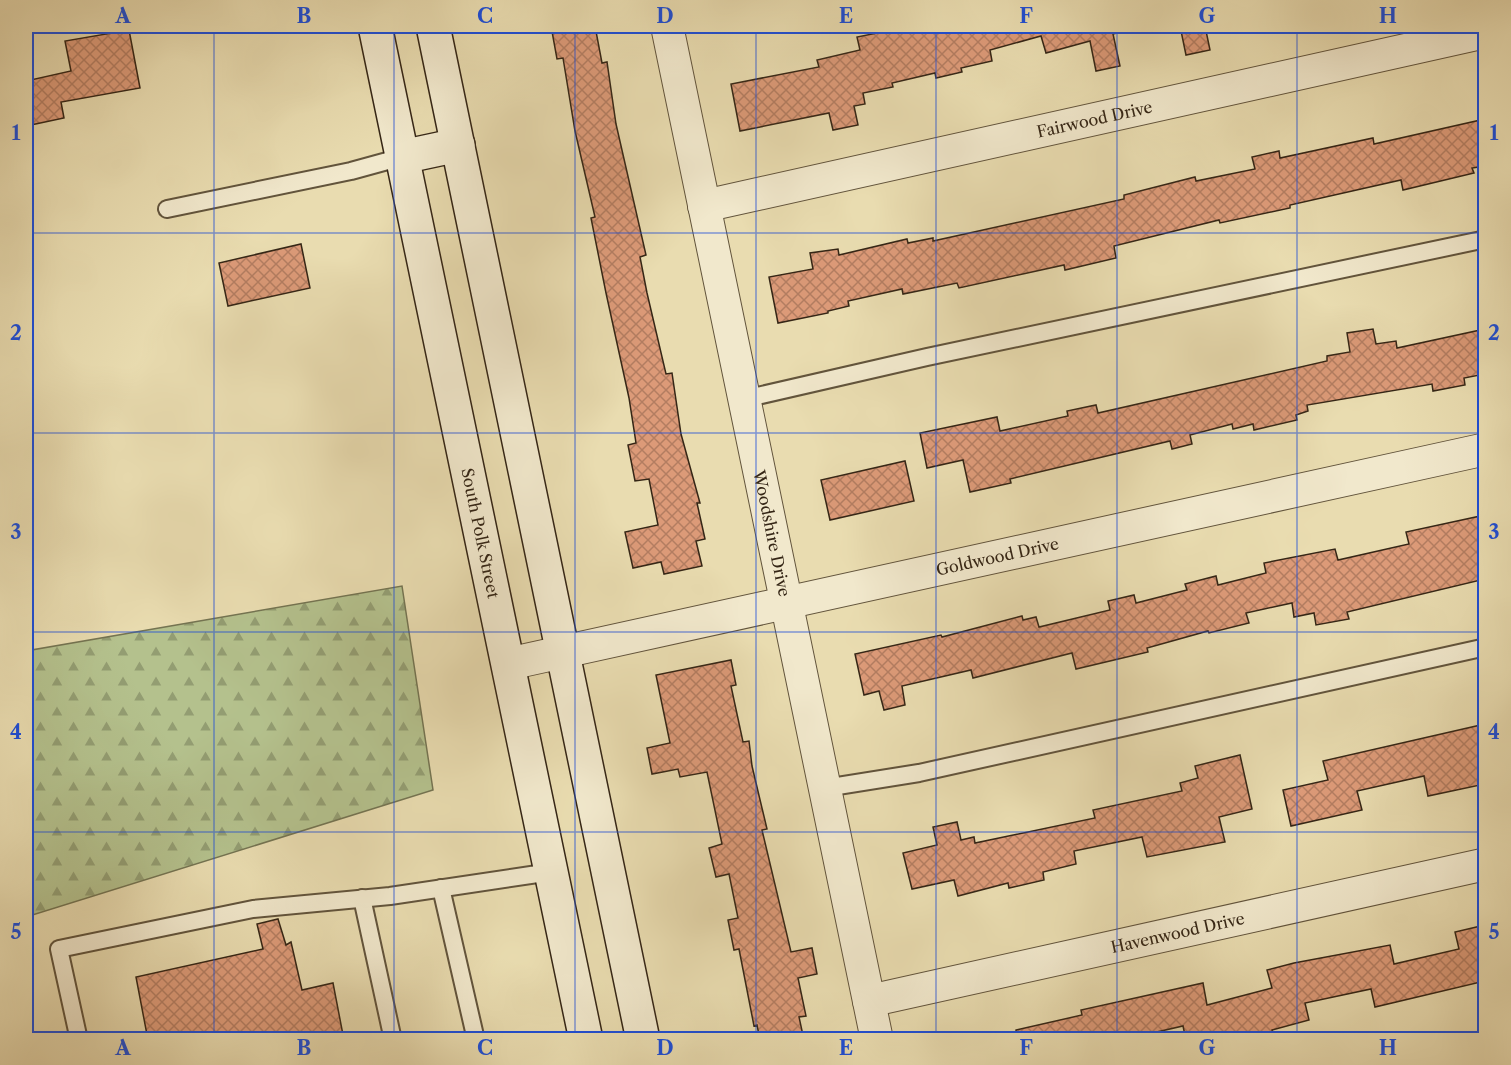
<svg xmlns="http://www.w3.org/2000/svg" width="1511" height="1065" font-family="'Libre Caslon Text',serif">
	<style>
		.forest { fill: url(#forest-firs); stroke: #747452; stroke-width: 1.5 }
		.building { fill: url(#building-cross-hatch); stroke: #352616; stroke-width: 1.5 }
		.lines { fill: none; stroke-linecap: round; stroke-linejoin: round }
		.service-casing { stroke: #62543c; stroke-width: 20 }
		.minor-casing { stroke: #62543c; stroke-width: 34 }
		.secondary-casing { stroke: #352616; stroke-width: 36 }
		.service { stroke: #f1e8cc; stroke-width: 16 }
		.minor { stroke: #f1e8cc; stroke-width: 32 }
		.secondary { stroke: #f1e8cc; stroke-width: 33 }
		.grid { fill: none; stroke: #1d4ed8; stroke-width: 1.5; stroke-opacity: 0.55 }
		.labels { text-anchor: middle; stroke-width: 4.5; stroke-linejoin: round; paint-order: stroke }
		.street-label { font-size: 16px; fill: #352616; stroke: #f1e8cc }
		.neatline { fill: none; stroke: #1d4ed8; stroke-width: 2 }
		.grid-label { font-size: 20px; text-anchor: middle; font-weight: bold; fill: #1d4ed8 }
	</style>
	<defs>
		<pattern id="forest-firs" width="22" height="20" patternUnits="userSpaceOnUse" patternTransform="scale(1.5)"><rect width="22" height="20" fill="#b4c18d"/><path d="M5 1l3.5 6h-7zM16 11l3.5 6h-7z" fill="#939d72"/></pattern>
		<pattern id="building-cross-hatch" width="8" height="8" patternUnits="userSpaceOnUse" patternTransform="scale(1.5)"><rect width="8" height="8" fill="#dc9a78"/><path d="M0 0l8 8M0 8l8-8" fill="none" stroke="#b37d61"/></pattern>
	</defs>
	<rect width="100%" height="100%" fill="#e9dcb0"/>
	<filter id="stains"><feTurbulence type="fractalNoise" baseFrequency=".00333" numOctaves="4"/><feColorMatrix values="0 0 0 0 .2 0 0 0 0 .09 0 0 0 0 .02 0 0 0 .5 -.17"/></filter>
	<radialGradient id="worn" r=".72"><stop offset=".6" stop-color="#630" stop-opacity="0"/><stop offset="1" stop-color="#630" stop-opacity=".3"/></radialGradient>
	<path class="forest" d="M 402,586 L 433,790 L 26,917 L 26,651 Z"/>
	<g class="building">
		<path d="M 551,26 L 595,26 L 602,63 L 607,62 L 616,124 L 646,255 L 640,257 L 647,293 L 666,374 L 672,373 L 681,434 L 700,503 L 697,503 L 705,539 L 696,541 L 702,566 L 664,574 L 661,562 L 633,568 L 625,532 L 658,525 L 649,479 L 635,481 L 628,445 L 636,443 L 629,398 L 606,293 L 591,218 L 595,217 L 575,131 L 563,58 L 557,59 Z"/>
		<path d="M 912,26 L 1120,26 L 1121,32 L 1113,34 L 1120,66 L 1096,71 L 1090,41 L 1046,53 L 1041,36 L 990,50 L 992,61 L 961,68 L 962,72 L 936,78 L 935,73 L 892,83 L 893,87 L 863,93 L 865,104 L 854,106 L 858,125 L 833,130 L 829,113 L 740,131 L 731,84 L 819,67 L 817,60 L 860,50 L 857,37 Z"/>
		<path d="M 1180,26 L 1205,26 L 1210,50 L 1186,55 Z"/>
		<path d="M 129,30 L 140,88 L 61,102 L 64,118 L 26,126 L 26,81 L 71,71 L 65,41 Z"/>
		<path d="M 1485,119 L 1485,166 L 1472,168 L 1474,173 L 1403,190 L 1401,180 L 1290,205 L 1290,208 L 1220,223 L 1219,220 L 1114,246 L 1116,258 L 1065,270 L 1064,265 L 959,288 L 957,283 L 903,294 L 902,289 L 848,301 L 849,306 L 828,311 L 828,313 L 778,323 L 769,277 L 813,269 L 810,253 L 838,249 L 839,255 L 907,239 L 908,243 L 933,238 L 933,241 L 1124,199 L 1124,195 L 1195,177 L 1196,181 L 1255,169 L 1252,157 L 1279,151 L 1280,158 L 1373,138 L 1374,144 Z"/>
		<path d="M 301,244 L 310,288 L 228,306 L 219,263 Z"/>
		<path d="M 1373,329 L 1376,344 L 1396,341 L 1397,348 L 1485,329 L 1485,374 L 1464,378 L 1465,385 L 1433,391 L 1432,384 L 1307,405 L 1308,411 L 1296,415 L 1297,420 L 1254,430 L 1253,424 L 1233,429 L 1232,424 L 1190,435 L 1192,444 L 1172,449 L 1170,441 L 1010,479 L 1011,483 L 970,492 L 963,460 L 927,468 L 920,433 L 997,417 L 1000,431 L 1068,416 L 1067,411 L 1096,405 L 1098,413 L 1327,361 L 1327,356 L 1350,352 L 1347,333 Z"/>
		<path d="M 905,461 L 914,501 L 830,520 L 821,480 Z"/>
		<path d="M 1485,515 L 1485,579 L 1347,612 L 1349,619 L 1316,625 L 1314,613 L 1294,617 L 1292,603 L 1246,613 L 1249,623 L 1209,633 L 1208,631 L 1147,648 L 1148,652 L 1076,669 L 1072,653 L 973,678 L 971,670 L 902,686 L 905,705 L 884,710 L 879,691 L 864,695 L 855,654 L 941,635 L 942,637 L 1022,616 L 1023,620 L 1036,617 L 1039,627 L 1110,610 L 1108,601 L 1134,595 L 1136,603 L 1187,590 L 1185,584 L 1216,576 L 1218,585 L 1266,573 L 1264,563 L 1335,549 L 1338,560 L 1409,544 L 1406,532 Z"/>
		<path d="M 731,660 L 736,685 L 731,686 L 743,742 L 749,741 L 752,766 L 767,829 L 762,830 L 791,952 L 812,948 L 817,974 L 798,978 L 806,1016 L 799,1017 L 804,1040 L 760,1040 L 757,1025 L 754,1026 L 739,949 L 734,950 L 728,920 L 738,918 L 729,874 L 716,877 L 709,848 L 722,844 L 707,772 L 680,777 L 678,769 L 652,774 L 647,748 L 670,743 L 656,675 Z"/>
		<path d="M 1485,724 L 1485,784 L 1428,796 L 1424,776 L 1357,791 L 1362,810 L 1291,826 L 1283,790 L 1328,780 L 1323,761 Z"/>
		<path d="M 1240,755 L 1252,809 L 1219,817 L 1225,842 L 1147,857 L 1142,837 L 1074,851 L 1076,864 L 1043,872 L 1044,880 L 1009,888 L 1008,883 L 958,896 L 954,880 L 912,889 L 903,853 L 937,845 L 933,827 L 957,822 L 961,840 L 974,837 L 975,843 L 1095,818 L 1093,810 L 1182,791 L 1180,783 L 1198,778 L 1195,766 Z"/>
		<path d="M 278,919 L 286,945 L 291,942 L 302,990 L 333,983 L 344,1040 L 148,1040 L 136,977 L 263,949 L 257,924 Z"/>
		<path d="M 1485,925 L 1485,981 L 1375,1007 L 1371,989 L 1305,1003 L 1309,1020 L 1272,1030 L 1275,1040 L 1186,1040 L 1183,1026 L 1122,1040 L 1017,1040 L 1016,1030 L 1082,1015 L 1081,1010 L 1203,983 L 1207,1005 L 1272,988 L 1267,970 L 1294,963 L 1390,945 L 1394,964 L 1459,949 L 1455,932 Z"/>
	</g>
	<g class="lines">
		<g class="service-casing">
			<g id="service">
				<path d="M 167,209 L 351,171 L 402,157"/>
				<path d="M 744,399 L 927,357 L 1486,239"/>
				<path d="M 825,788 L 919,773 L 1486,647"/>
				<path d="M 441,888 L 476,1040"/>
				<path d="M 362,898 L 393,1040"/>
				<path d="M 79,1040 L 59,949 L 253,909 L 390,896 L 551,872"/>
			</g>
		</g>
		<g class="minor-casing">
			<g id="minor">
				<path id="s1" d="M 667,26 L 877,1040"/>
				<path id="s2" d="M 704,206 L 1486,32"/>
				<path id="s3" d="M 508,664 L 1486,449"/>
				<path id="s4" d="M 869,1001 L 1486,864"/>
			</g>
		</g>
		<g class="secondary-casing">
			<g id="secondary">
				<path id="s5" d="M 375,26 L 586,1040"/>
				<path d="M 433,26 L 643,1040"/>
				<path d="M 402,157 L 458,145"/>
			</g>
		</g>
		<use href="#service" class="service"/>
		<use href="#minor" class="minor"/>
		<use href="#secondary" class="secondary"/>
	</g>
	<path class="grid" d="M 214,26 L 214,1040M 394,26 L 394,1040M 575,26 L 575,1040M 756,26 L 756,1040M 936,26 L 936,1040M 1117,26 L 1117,1040M 1297,26 L 1297,1040M 26,233 L 1486,233M 26,433 L 1486,433M 26,632 L 1486,632M 26,832 L 1486,832"/>
	<g class="labels">
		<g class="street-label">
			<text dy="6" stroke="none"><textPath href="#s2" startOffset="400">Fairwood Drive</textPath></text>
			<text dy="6" stroke="none"><textPath href="#s5" startOffset="518">South Polk Street</textPath></text>
			<text dy="6" stroke="none"><textPath href="#s1" startOffset="518">Woodshire Drive</textPath></text>
			<text dy="6" stroke="none"><textPath href="#s3" startOffset="501">Goldwood Drive</textPath></text>
			<text dy="6" stroke="none"><textPath href="#s4" startOffset="316">Havenwood Drive</textPath></text>
		</g>
	</g>
	<rect width="1511" height="1065" fill="none" stroke="#e9dcb0" stroke-width="66"/>
	<rect x="33" y="33" width="1445" height="999" class="neatline"/>
	<g class="grid-label">
		<text x="123" y="23">A</text>
		<text x="304" y="23">B</text>
		<text x="485" y="23">C</text>
		<text x="665" y="23">D</text>
		<text x="846" y="23">E</text>
		<text x="1026" y="23">F</text>
		<text x="1207" y="23">G</text>
		<text x="1388" y="23">H</text>
		<text x="16" y="140">1</text>
		<text x="1494" y="140">1</text>
		<text x="16" y="340">2</text>
		<text x="1494" y="340">2</text>
		<text x="16" y="539">3</text>
		<text x="1494" y="539">3</text>
		<text x="16" y="739">4</text>
		<text x="1494" y="739">4</text>
		<text x="16" y="939">5</text>
		<text x="1494" y="939">5</text>
		<text x="123" y="1055">A</text>
		<text x="304" y="1055">B</text>
		<text x="485" y="1055">C</text>
		<text x="665" y="1055">D</text>
		<text x="846" y="1055">E</text>
		<text x="1026" y="1055">F</text>
		<text x="1207" y="1055">G</text>
		<text x="1388" y="1055">H</text>
	</g>
	<rect width="100%" height="100%" filter="url(#stains)"/>
	<rect width="100%" height="100%" fill="url(#worn)"/>
</svg>
